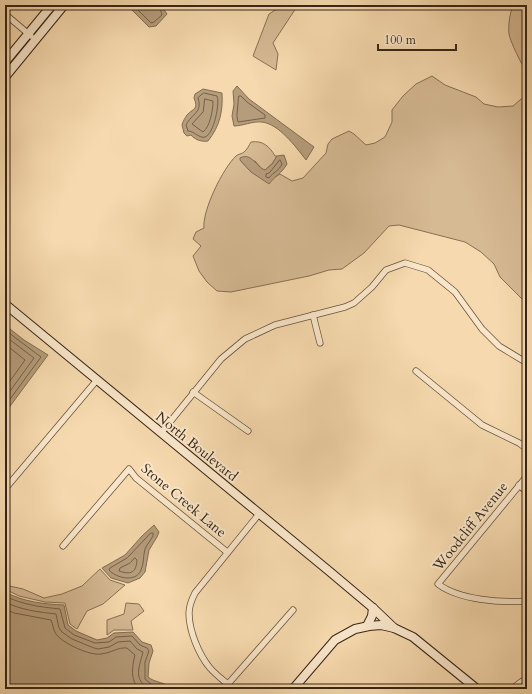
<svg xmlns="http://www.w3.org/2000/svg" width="532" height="694" font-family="Cardo,serif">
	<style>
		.green { fill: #d6ba94; stroke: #867054 }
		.water { fill: #b59c7a; stroke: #836c52 }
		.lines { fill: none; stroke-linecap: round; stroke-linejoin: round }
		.shore { stroke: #766048; stroke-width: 1 }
		.street-casing { stroke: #67523b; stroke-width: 7 }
		.secondary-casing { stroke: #372515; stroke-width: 10 }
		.street { stroke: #f9e6ca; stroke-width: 5.5 }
		.secondary { stroke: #f9e6ca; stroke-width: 8 }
		.labels { text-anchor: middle; stroke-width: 4; stroke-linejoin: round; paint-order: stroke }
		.street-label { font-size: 14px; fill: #372515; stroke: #f9e6ca }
	</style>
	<rect width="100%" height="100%" fill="#f6d9ae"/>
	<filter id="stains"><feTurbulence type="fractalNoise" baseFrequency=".005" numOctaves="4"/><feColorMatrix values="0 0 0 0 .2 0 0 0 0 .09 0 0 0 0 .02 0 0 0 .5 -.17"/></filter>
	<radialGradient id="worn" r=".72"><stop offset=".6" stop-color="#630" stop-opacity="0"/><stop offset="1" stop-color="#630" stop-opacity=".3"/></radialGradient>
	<g class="green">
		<path d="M 283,5 L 298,5 L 273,43 L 278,54 L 276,70 L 253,56 L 269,14 Z"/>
		<path d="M 513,5 L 527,5 L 527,72 C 522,66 510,41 509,34 C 508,25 510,13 513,5 Z"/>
		<path d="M 432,76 L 445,85 L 476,97 L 484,104 L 498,107 L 513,106 L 527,94 L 527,304 L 500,277 L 494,264 L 481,252 L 465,242 L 399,225 L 389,226 L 364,253 L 342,269 L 329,270 L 309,276 L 231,292 L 217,291 L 207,282 L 199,271 L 193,256 L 201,246 L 193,239 L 196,232 L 204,228 C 202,211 223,168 236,156 C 238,154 242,154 244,152 C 247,150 249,145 251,142 C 263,140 270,147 275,156 L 277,156 L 272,164 L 265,170 L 262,169 L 255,161 L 240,160 C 251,172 263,186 280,174 L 292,181 L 303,178 L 326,153 L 328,144 L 332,139 L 349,131 L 354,134 L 366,145 L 375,143 L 385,137 L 392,122 L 392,110 L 403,96 L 416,84 Z"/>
		<path d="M 100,569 L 110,580 L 125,585 L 103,604 L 87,611 L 77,629 L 70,624 L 65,603 L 45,602 L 19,596 L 5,589 L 5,585 L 23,589 L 44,598 L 62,594 L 82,586 Z"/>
		<path d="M 126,603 L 139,604 L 144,611 L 131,621 L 133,630 L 114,630 L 107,635 L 107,620 L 124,614 Z"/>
	</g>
	<g class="water">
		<path d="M 127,5 L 161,5 L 167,14 L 156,26 L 149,27 Z"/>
		<path d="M 237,86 L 249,99 L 314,147 L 306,160 C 296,147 279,124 262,122 C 252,121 243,126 234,126 L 232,116 L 234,104 L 233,91 Z"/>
		<path d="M 203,89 L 222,93 C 223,111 220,126 208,141 C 202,142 195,140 191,135 L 187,136 L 184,133 L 182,125 C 183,121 185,118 187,115 C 193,108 199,110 194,98 L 195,94 Z"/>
		<path d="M 284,155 L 287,164 C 282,173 275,176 269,184 L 251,172 L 240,160 L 240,158 C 252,152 256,167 265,170 L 272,164 L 277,156 Z"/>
		<path d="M 5,325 L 24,340 L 48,355 L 5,413 Z"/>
		<path d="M 154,525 L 159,532 L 157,537 L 149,550 L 145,572 L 140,578 L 128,583 L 111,578 L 102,568 L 125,555 L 142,536 Z"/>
		<path d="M 5,592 C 24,602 43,604 64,605 L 68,625 L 76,631 L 97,640 L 107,638 L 114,633 L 133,632 L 142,642 L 151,645 L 153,651 L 149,663 L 148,677 C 155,683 166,682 173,689 L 5,689 Z"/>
	</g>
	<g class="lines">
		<g class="shore">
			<path d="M 133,5 L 151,23 L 154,22 L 162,15 L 159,5"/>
			<path d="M 204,93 L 217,96 C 220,103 214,134 205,137 C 200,139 194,131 188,131 L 186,125 C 192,113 203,113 198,98 Z"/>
			<path d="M 239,96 L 241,96 L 247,102 L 265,115 L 265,118 L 238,122 L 237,116 Z"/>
			<path d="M 205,99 L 213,101 C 213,110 210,127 203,132 L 192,124 L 203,112 Z"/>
			<path d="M 280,160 L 282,164 C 279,171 273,172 269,178 L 266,177 L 266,174 L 269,173 Z"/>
			<path d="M 5,330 L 41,357 L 5,406"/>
			<path d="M 5,336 L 34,358 L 5,398"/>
			<path d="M 5,344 L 25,360 L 5,388"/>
			<path d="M 151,533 L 153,533 L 153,536 C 151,540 147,544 145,549 C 143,556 144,564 141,570 C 136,583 116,578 109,570 L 110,568 L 127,558 Z"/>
			<path d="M 135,558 L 137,560 C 136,573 131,575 119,571 L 120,568 L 130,563 Z"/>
			<path d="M 5,596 C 23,605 41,607 60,609 L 65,628 L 74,635 L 95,643 L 109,642 L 116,637 L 132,636 L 140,645 L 147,648 L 149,651 L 145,662 L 145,679 L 151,684 L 168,689"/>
			<path d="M 5,602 C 21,610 38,612 56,614 L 59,628 L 62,632 L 72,639 L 94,648 L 98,649 L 109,647 L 118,642 L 130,641 L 137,649 L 143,652 C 139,668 133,679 149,689"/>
			<path d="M 5,609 L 14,613 L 51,620 C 53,624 53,630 56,634 C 62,643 90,656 101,654 C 111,653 118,647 127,648 L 135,655 C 132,667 130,680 139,689"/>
		</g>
		<g class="street-casing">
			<g id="street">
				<path d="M 5,14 L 31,36"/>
				<path d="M 313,315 L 320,343"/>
				<path d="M 416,371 L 482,425 L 519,443 L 527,449"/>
				<path d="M 193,392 L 248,431"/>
				<path d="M 161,433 L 221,359 L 245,339 L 275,325 L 345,307 L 354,303 L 372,287 L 386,270 L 405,263 L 428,270 L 455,292 L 482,329 L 499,346 L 527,363"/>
				<path d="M 527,476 L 438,584 C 459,600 501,603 527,601"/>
				<path d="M 519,485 L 527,492"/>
				<path d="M 5,489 L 97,380"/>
				<path d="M 63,546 L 129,469 L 136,478 L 227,552"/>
				<path d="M 228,684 L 293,610"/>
				<path d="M 233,689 C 226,682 217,676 210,668 C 199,655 189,631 189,613 C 189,606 192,599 195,593 L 259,514"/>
				<path d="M 512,689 L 521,682 L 527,679"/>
			</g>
		</g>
		<g class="secondary-casing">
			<g id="secondary">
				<path d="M 5,62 L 52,5"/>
				<path d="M 5,77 L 64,5"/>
				<path d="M 5,304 L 329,571 L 373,608 L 394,628"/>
				<path d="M 367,626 L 372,616 L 373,608"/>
				<path d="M 293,689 L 335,640 L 355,629 L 369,626 L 381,625 L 394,628 L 413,637 L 477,689"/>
			</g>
		</g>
		<use href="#street" class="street"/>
		<use href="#secondary" class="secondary"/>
	</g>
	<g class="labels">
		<g class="street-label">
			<text transform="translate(197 446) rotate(39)" y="5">North Boulevard</text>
			<text transform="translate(184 500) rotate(40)" y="5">Stone Creek Lane</text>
			<text transform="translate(470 526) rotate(-51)" y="5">Woodcliff Avenue</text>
		</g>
	</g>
	<rect width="532" height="694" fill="none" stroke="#f6d9ae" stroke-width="20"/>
	<rect x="6" y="6" width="520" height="682" fill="none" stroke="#372515" stroke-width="2"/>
	<rect x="10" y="10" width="512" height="674" fill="none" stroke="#372515"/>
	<path d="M378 44v6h78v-6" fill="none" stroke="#372515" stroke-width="2"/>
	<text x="384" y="44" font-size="12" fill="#372515" stroke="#f9e6ca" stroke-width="3" paint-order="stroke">100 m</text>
	<rect width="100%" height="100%" filter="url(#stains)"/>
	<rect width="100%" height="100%" fill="url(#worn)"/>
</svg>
